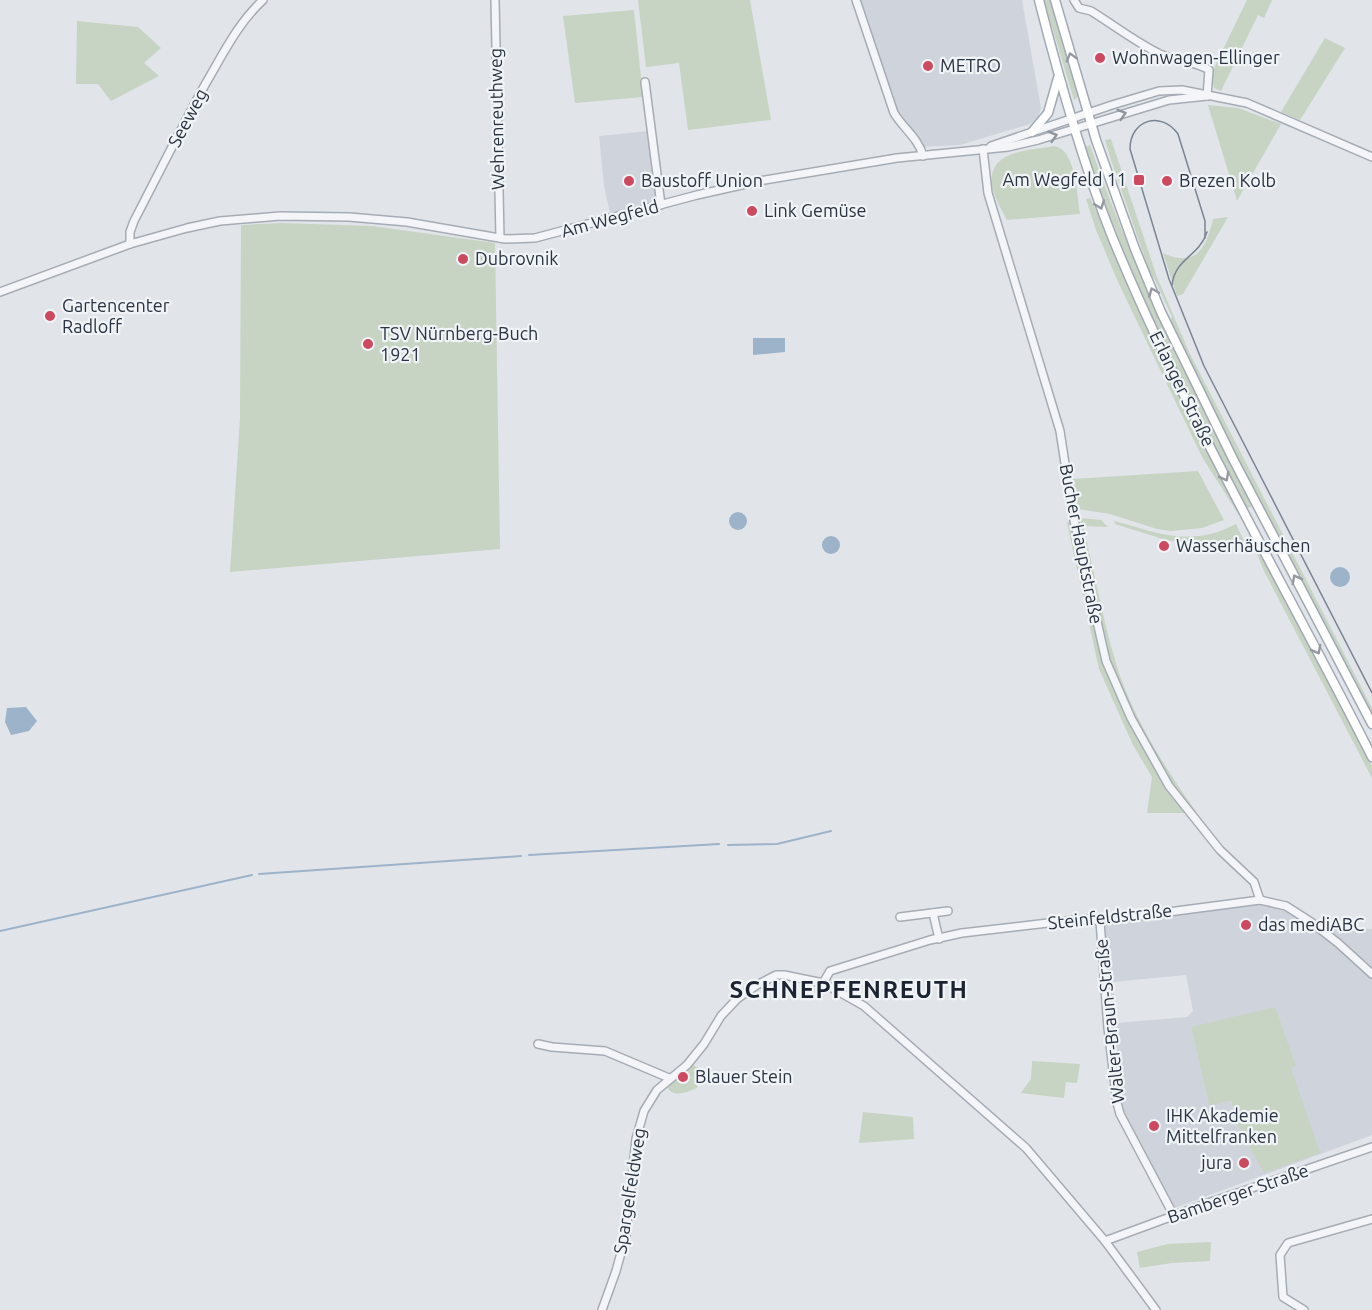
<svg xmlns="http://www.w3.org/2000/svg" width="1372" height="1310" font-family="Ubuntu,sans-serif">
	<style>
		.built { fill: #cfd4dc; fill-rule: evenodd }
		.green { fill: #c7d3c3 }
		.water { fill: #9db3c9 }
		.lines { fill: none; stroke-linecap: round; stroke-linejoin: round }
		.stream { stroke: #9db3c9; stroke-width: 2 }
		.minor-casing { stroke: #a6acb4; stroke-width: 10 }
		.major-casing { stroke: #a1a9b5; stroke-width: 11 }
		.minor { stroke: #f4f5f8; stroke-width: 7 }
		.major { stroke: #fff; stroke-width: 8 }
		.tram { stroke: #7b8493; stroke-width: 1.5 }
		.oneway { stroke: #9499a0 }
		.oneway2 { stroke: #8f949c }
		.poi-dot { fill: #cc495f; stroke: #f1f4f7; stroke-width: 2 }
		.labels { text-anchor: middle; stroke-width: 4.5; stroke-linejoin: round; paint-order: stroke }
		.poi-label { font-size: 18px; fill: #2a3341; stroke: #f1f4f7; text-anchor: start }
		.street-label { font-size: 18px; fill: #2a3341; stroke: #f1f4f7 }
		.district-label { font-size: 24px; font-weight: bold; letter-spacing: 1.5px; fill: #1c2432; stroke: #f1f4f7 }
	</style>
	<rect width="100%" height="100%" fill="#e1e5ea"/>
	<g class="built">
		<path d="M 856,0 L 1022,0 L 1041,108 L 1038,117 L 1030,124 L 960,145 L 920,147 L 900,124 Z"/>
		<path d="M 648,131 L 657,203 L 610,213 L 604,186 L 599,136 Z"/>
		<path d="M 1263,902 L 1283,906 L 1314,924 L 1372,929 L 1372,1135 L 1169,1210 L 1119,1119 L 1104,992 L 1104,923 ZM 1186,975 L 1193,1011 L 1187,1017 L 1116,1023 L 1113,982 ZM 1191,1027 L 1296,1066 L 1290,1068 L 1237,1124 L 1231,1101 L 1209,1104 Z"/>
	</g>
	<g class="green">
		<path d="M 638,0 L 750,0 L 771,120 L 688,130 L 679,63 L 646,67 Z"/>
		<path d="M 1044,0 L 1051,0 L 1079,96 L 1074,100 Z"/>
		<path d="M 1247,0 L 1272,0 L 1264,18 L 1258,15 L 1221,91 L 1214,88 L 1212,78 L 1215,66 Z"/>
		<path d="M 634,10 L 643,97 L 575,103 L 563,16 Z"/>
		<path d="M 77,21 L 138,27 L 161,48 L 144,63 L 159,76 L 111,101 L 98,84 L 76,84 Z"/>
		<path d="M 1325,38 L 1345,48 L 1300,120 L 1281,112 Z"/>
		<path d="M 1208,105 L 1238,108 L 1281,124 L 1237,201 Z"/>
		<path d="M 1111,139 L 1157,277 L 1190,354 L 1372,708 L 1372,717 L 1252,488 L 1170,321 L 1172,317 L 1154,278 L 1151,276 L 1110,157 L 1105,140 Z"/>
		<path d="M 1090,145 C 1133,270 1192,389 1252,506 L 1246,509 C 1185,392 1127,273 1085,147 Z"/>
		<path d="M 1054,146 C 1076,149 1077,196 1080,214 L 1007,220 C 1002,211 996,200 993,190 C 984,150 1027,151 1054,146 Z"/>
		<path d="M 1090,198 L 1107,233 L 1143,318 L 1212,460 L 1372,766 L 1372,778 L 1264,571 L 1244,523 L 1202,457 L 1118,282 L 1096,230 L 1086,199 Z"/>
		<path d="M 1228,217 L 1183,294 L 1177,296 L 1163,253 C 1196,268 1206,249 1213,219 Z"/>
		<path d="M 281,223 L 372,226 L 495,243 L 500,549 L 230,572 L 240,418 L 241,225 Z"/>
		<path d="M 1198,471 L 1224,520 L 1202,528 L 1171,531 L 1157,529 L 1110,514 L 1078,509 L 1073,479 Z"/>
		<path d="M 1080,518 L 1101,520 L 1108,527 L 1083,526 C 1094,570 1102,616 1115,660 C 1130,713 1165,768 1197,813 L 1147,813 L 1152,777 L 1133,745 L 1099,669 L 1067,523 Z"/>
		<path d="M 1114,521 C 1160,533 1189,548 1236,524 L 1246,545 L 1242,550 L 1237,542 L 1230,540 L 1194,544 L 1166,540 L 1115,524 Z"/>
		<path d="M 1275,1007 L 1296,1066 L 1291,1068 L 1320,1153 L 1264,1173 L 1237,1124 L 1231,1101 L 1209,1105 L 1191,1027 Z"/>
		<path d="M 1032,1061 L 1080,1064 L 1077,1083 L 1066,1082 L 1064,1098 L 1021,1093 L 1031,1079 Z"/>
		<path d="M 693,1065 L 698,1068 L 697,1088 C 688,1092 673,1098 668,1088 L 670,1082 Z"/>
		<path d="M 863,1112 L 913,1117 L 914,1139 L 859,1143 Z"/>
		<path d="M 1211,1242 L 1210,1261 L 1172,1263 L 1140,1268 L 1137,1252 L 1168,1244 Z"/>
	</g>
	<g class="water">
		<path d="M 753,338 L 785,338 L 785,352 L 753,355 Z"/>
		<circle cx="738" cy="521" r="9"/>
		<circle cx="831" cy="545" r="9"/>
		<circle cx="1340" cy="577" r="10"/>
		<path d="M 26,707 L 37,721 L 29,731 L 11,735 L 5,722 L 7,708 Z"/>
	</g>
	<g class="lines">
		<g class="stream">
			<path d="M 728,845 L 777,844 L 831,831"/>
			<path d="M 529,855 L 719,844"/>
			<path d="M 259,874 L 521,856"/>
			<path d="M 0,931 L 252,875"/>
		</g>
		<g class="minor-casing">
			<g id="minor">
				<path d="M 495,0 L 500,238"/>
				<path d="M 856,0 L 894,113 C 903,128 919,139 923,156"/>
				<path d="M 1074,0 L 1079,8 L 1091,11 C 1112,24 1133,40 1156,52 C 1172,61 1194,60 1209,70 L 1207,96"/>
				<path d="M 645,82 L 661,205"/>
				<path d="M 991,146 L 1112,105 L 1159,91 L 1182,90 L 1247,103 L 1372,157"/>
				<path d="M 983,149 L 988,193 L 1060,431 L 1073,516 L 1106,661 L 1131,718 L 1169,786 L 1220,850 L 1254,882 L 1260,900"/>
				<path d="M 130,244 L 130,232 L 134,221 C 158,175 181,128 206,83 C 223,54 238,23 263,0"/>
				<path d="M 0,292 L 130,244 L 187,228 L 220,221 L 280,216 L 349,217 L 407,222 L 505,239 L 535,238 L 697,195 L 759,181 L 897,158 L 1008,147 L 1038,140 L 1169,100 L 1207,96"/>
				<path d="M 933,913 L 939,939"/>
				<path d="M 900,917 L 948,911"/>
				<path d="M 1100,921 L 1108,1028 L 1117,1103 L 1120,1114 L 1174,1216"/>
				<path d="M 823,983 L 830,971 L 930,940 L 962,933 L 1065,921 L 1089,919 L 1100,921 L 1260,900 L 1286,906 L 1311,922 L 1338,943 L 1372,974"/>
				<path d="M 538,1044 L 552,1047 L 605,1051 L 669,1078"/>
				<path d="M 1105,1241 L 1211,1202 L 1372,1147"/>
				<path d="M 602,1310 L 616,1271 L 626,1235 L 636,1139 L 644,1111 L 657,1090 L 687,1065 L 704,1044 L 721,1016 L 737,999 L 757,985 L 776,975 L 784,975 L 823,983 L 864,1006 L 1026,1148 L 1105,1241 L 1156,1310"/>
				<path d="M 1304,1310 L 1283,1297 L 1280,1255 L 1288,1243 L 1372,1219"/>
			</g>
		</g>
		<g class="major-casing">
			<g id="major">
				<path d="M 1039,0 C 1059,79 1081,158 1111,234 C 1185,415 1284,583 1372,757"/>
				<path d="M 1055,0 L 1096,140 L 1135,249 L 1161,312 L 1233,459 L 1372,724"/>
				<path d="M 1032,132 L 1048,113 L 1058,78"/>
			</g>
		</g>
		<use href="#minor" class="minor"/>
		<use href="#major" class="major"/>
		<g class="tram">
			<path d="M 1205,238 L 1205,221 L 1178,134 C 1161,110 1130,120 1130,149 L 1169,279 L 1204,366 L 1372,693"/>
			<path d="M 1172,285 C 1175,258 1199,257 1207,232"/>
		</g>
	</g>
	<defs><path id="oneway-chevron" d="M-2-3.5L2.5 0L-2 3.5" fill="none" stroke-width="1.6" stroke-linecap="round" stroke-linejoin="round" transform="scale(1.5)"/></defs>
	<g class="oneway">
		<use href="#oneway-chevron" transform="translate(1071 57) rotate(-106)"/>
		<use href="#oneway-chevron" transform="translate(1100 205) rotate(70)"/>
		<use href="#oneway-chevron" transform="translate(1153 292) rotate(-113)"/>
		<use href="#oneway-chevron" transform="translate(1225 477) rotate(62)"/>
		<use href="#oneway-chevron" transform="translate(1296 579) rotate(-118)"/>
		<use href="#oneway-chevron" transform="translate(1317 650) rotate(62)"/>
	</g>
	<g class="oneway2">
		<use href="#oneway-chevron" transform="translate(1122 114) rotate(-17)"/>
		<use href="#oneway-chevron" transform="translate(1053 136) rotate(-17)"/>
	</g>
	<g class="poi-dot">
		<circle cx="1100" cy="58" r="6"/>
		<circle cx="928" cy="66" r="6"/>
		<rect x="1133" y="174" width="12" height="12" rx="3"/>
		<circle cx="629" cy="181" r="6"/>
		<circle cx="1167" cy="181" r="6"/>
		<circle cx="752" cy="211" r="6"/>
		<circle cx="463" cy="259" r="6"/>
		<circle cx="50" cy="316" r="6"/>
		<circle cx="368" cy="344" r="6"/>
		<circle cx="1164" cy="546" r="6"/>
		<circle cx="1246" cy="925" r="6"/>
		<circle cx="683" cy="1077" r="6"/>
		<circle cx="1154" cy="1126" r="6"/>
		<circle cx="1244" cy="1163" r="6"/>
	</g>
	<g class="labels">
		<g class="poi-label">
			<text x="1112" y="64">Wohnwagen-Ellinger</text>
			<text x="940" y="72">METRO</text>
			<text x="1127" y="186" text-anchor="end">Am Wegfeld 11</text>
			<text x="641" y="187">Baustoff Union</text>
			<text x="1179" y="187">Brezen Kolb</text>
			<text x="764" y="217">Link Gemüse</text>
			<text x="475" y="265">Dubrovnik</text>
			<text x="62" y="312">Gartencenter<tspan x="62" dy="21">Radloff</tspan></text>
			<text x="380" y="340">TSV Nürnberg-Buch<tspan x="380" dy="21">1921</tspan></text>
			<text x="1176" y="552">Wasserhäuschen</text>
			<text x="1258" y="931">das mediABC</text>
			<text x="695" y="1083">Blauer Stein</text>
			<text x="1166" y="1122">IHK Akademie<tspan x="1166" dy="21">Mittelfranken</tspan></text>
			<text x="1232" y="1169" text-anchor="end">jura</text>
		</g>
		<g class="street-label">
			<text transform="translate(188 118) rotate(-62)" y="6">Seeweg</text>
			<text transform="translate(497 119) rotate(-91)" y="6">Wehrenreuthweg</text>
			<text transform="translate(610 219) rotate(-15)" y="6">Am Wegfeld</text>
			<text transform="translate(1182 389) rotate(64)" y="6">Erlanger Straße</text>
			<text transform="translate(1081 544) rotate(79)" y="6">Bucher Hauptstraße</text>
			<text transform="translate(1110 917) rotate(-6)" y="6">Steinfeldstraße</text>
			<text transform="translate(1110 1021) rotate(-96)" y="6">Walter-Braun-Straße</text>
			<text transform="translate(630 1191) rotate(-81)" y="6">Spargelfeldweg</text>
			<text transform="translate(1238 1194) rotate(-19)" y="6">Bamberger Straße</text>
		</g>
		<g class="district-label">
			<text x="849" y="998">SCHNEPFENREUTH</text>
		</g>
	</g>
</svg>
